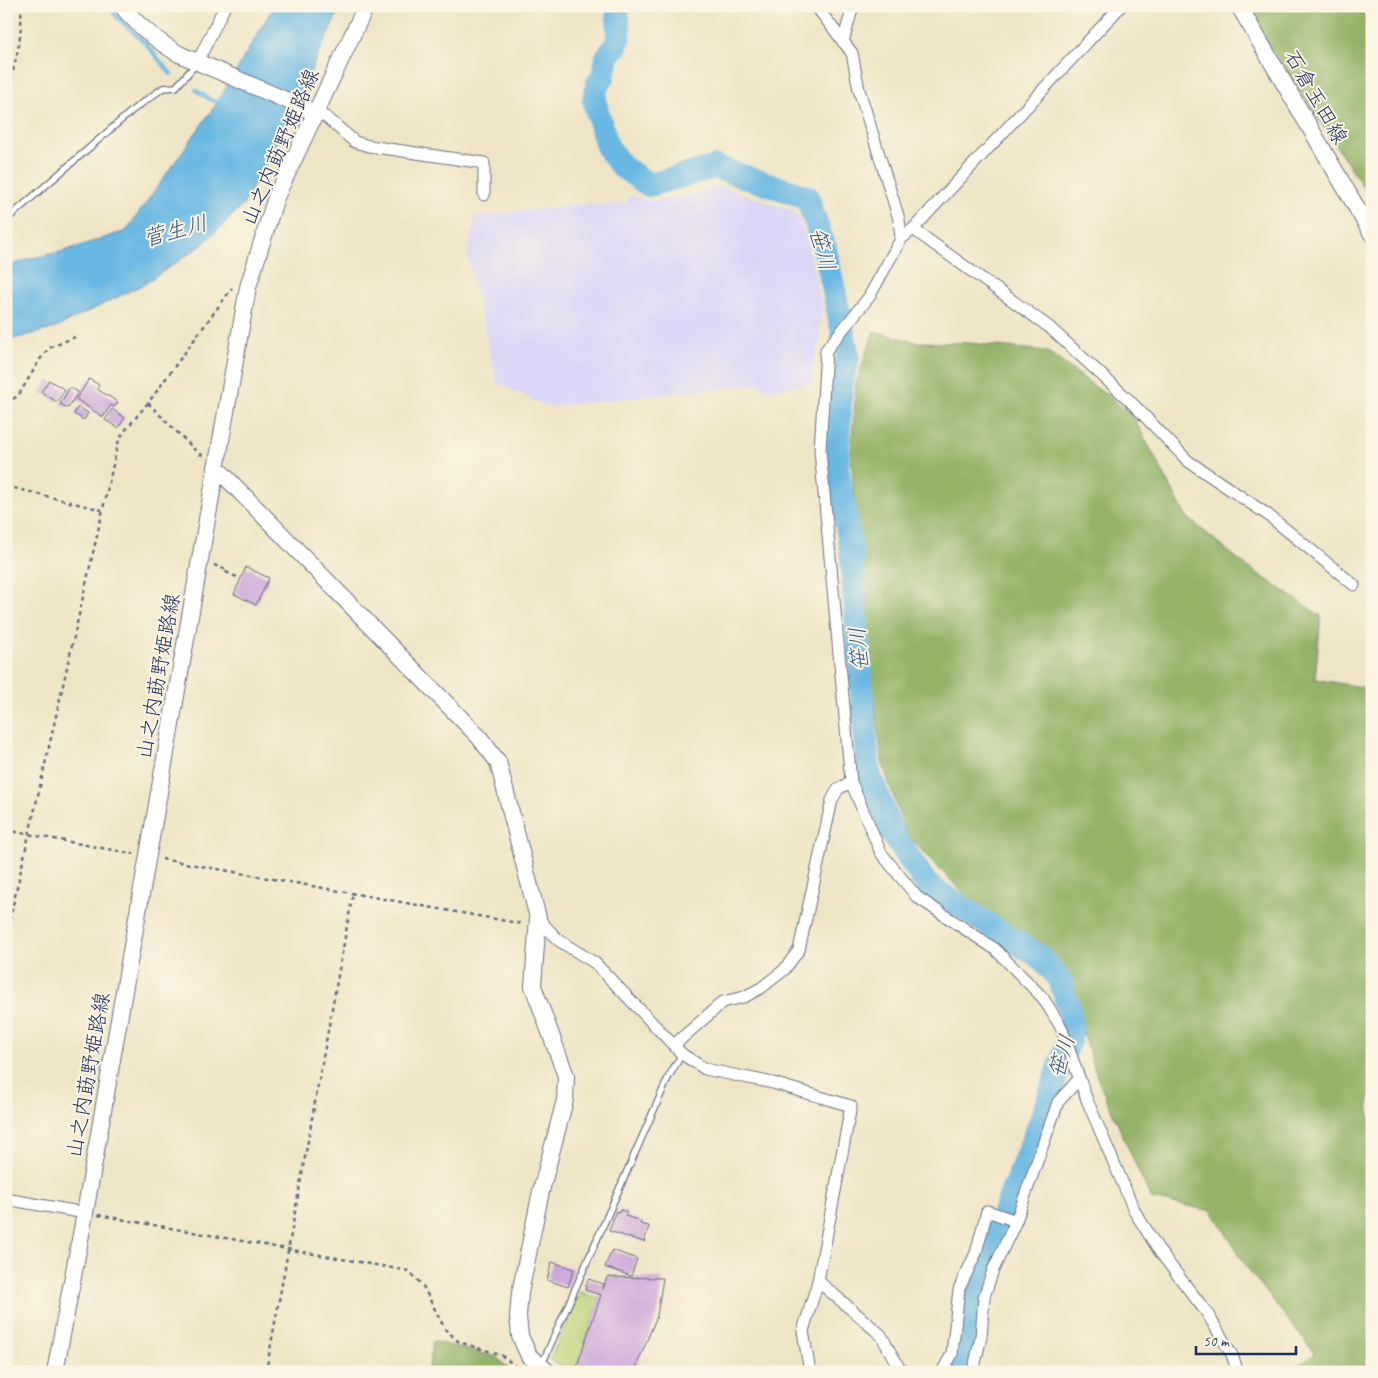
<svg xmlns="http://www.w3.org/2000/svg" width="1378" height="1378" font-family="Caveat,'Klee One',sans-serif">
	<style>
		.built { fill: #dad6f7 }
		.green { fill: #bad176; stroke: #6a806a }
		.forest { fill: #93b367; stroke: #577162 }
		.water { fill: #69b8e3; stroke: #4274a0 }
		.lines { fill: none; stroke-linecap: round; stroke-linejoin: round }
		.stream { stroke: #69b8e3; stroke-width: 4 }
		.river { stroke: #69b8e3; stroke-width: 24 }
		.building { fill: #ceaad9 }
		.lane-casing { stroke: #656f82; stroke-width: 8 }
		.street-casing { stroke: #656f82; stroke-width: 13 }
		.secondary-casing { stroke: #656f82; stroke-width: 18 }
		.path { stroke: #656f82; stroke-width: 2.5; stroke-dasharray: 4 4; stroke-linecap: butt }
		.lane { stroke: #fff; stroke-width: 5.5 }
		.street { stroke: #fff; stroke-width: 11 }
		.secondary { stroke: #fff; stroke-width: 16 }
		.labels { text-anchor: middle; stroke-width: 4; stroke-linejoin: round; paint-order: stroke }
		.street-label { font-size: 21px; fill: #1b2f5e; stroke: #fcf5e5 }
		.water-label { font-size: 22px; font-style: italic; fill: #325886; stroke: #fcf5e5 }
	</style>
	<rect width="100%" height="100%" fill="#fcf5e5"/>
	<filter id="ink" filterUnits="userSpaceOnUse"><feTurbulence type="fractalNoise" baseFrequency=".02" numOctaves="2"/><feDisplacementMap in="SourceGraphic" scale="10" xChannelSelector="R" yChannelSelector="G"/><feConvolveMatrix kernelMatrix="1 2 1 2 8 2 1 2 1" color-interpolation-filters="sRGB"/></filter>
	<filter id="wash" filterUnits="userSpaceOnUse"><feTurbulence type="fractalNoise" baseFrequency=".0096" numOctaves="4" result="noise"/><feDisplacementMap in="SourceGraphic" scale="20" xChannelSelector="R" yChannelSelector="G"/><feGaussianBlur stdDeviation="1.12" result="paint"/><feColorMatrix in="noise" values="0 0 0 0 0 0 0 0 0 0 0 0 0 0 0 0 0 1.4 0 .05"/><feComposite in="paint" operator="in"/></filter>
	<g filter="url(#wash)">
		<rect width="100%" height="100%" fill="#efe5c6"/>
		<path class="built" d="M 720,186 L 793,211 L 802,222 L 823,310 L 819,326 L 821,338 L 813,362 L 812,383 L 765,391 L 761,384 L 549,407 L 497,383 L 467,255 L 475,216 L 578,205 L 627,204 L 628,195 L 652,202 L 686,196 Z"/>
		<path class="green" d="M 580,1292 L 600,1298 L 575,1372 L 570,1372 L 550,1359 Z"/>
		<g class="forest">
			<path d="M 1243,6 L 1372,6 L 1372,200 Z"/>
			<path d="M 874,331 L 916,342 L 969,343 L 1047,351 L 1132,414 L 1186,516 L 1245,565 L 1321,616 L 1315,679 L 1372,689 L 1372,1088 L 1368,1104 L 1372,1131 L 1372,1372 L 1289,1372 L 1315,1354 L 1248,1269 L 1212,1211 L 1151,1199 L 1098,1080 L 1073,1000 L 1036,945 L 976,907 L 906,834 L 882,762 L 862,602 L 851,454 L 856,383 Z"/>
			<path d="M 433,1341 L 497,1357 L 508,1368 L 507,1372 L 428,1372 Z"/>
		</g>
		<path class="water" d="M 274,6 L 341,6 L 281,135 L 243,205 L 201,246 L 144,284 L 55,328 L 6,341 L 6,268 L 28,259 L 64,251 L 126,231 L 217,103 Z"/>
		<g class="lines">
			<g class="stream">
				<path d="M 110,6 L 116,16 L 145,43 L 171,74"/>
				<path d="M 196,90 L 209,99 L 222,104"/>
			</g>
			<path class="river" d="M 617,6 L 619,35 L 616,45 L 607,57 L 603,77 L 597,85 L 594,100 L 607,146 L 621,166 L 649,185 L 715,167 L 807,197 L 825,249 L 848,356 L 841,382 L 837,466 L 851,549 L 868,771 L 892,833 L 928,886 L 1040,957 L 1060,980 L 1070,1011 L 1071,1034 L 1043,1115 L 977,1280 L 971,1342 L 959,1372"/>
		</g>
		<g id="blocks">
			<g class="building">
				<path d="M 89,379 L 99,385 L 97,389 L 118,402 L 114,407 L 111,405 L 103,417 L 76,399 Z"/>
				<path d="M 49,380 L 65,390 L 57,402 L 41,392 Z"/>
				<path d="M 70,387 L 78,392 L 68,408 L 60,404 Z"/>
				<path d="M 78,407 L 88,413 L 84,420 L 74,414 Z"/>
				<path d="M 112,409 L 125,418 L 118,428 L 105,420 Z"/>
				<path d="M 246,567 L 269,578 L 256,605 L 234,594 Z"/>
				<path d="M 620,1210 L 627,1212 L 625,1216 L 641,1221 L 640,1224 L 649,1226 L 644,1242 L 609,1231 L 616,1211 L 619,1213 Z"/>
				<path d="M 612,1250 L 637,1259 L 631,1276 L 605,1267 Z"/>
				<path d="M 552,1262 L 574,1269 L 568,1287 L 547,1280 Z"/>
				<path d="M 607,1277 L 663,1278 L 657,1316 L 634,1372 L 575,1372 L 601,1295 L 585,1290 L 588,1279 L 604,1284 L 603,1289 Z"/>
			</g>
		</g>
	</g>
	<g filter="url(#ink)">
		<use href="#blocks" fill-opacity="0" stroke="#656f82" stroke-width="1"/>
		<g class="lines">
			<g class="lane-casing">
				<g id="lane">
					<path d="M 6,220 L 134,109 L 163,88 L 176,87 L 197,63"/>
					<path d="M 542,1364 L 669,1076 L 682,1054"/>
				</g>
			</g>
			<g class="street-casing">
				<g id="street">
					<path d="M 816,6 L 852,53 L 859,90 L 899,219 L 901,239"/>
					<path d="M 1121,6 L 913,229 L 901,239 L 869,297 L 826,350 L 820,450 L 851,782 L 881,853 L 917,897 L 995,949 L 1043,998 L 1061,1027 L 1087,1100 L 1135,1212 L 1160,1252 L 1207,1313 L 1232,1355 L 1238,1372"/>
					<path d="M 843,42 L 853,6"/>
					<path d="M 198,61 L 225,6"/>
					<path d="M 316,113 L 326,117 L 355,142 L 369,146 L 484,163 L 484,195"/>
					<path d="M 913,229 L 1049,327 L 1129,400 L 1188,461 L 1268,515 L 1354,585"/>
					<path d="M 538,918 L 558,940 L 595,963 L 682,1054 L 705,1069 L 773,1083 L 851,1106 L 818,1281 L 803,1331 L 810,1372"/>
					<path d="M 674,1045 L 723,1002 L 744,997 L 761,988 L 784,970 L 799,950 L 832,800 L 838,789 L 851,782"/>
					<path d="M 6,1199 L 85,1213"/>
					<path d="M 818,1281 L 881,1335 L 899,1368 L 907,1372"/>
					<path d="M 942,1372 L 952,1354 L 959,1289 L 976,1253 L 987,1211 L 1016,1221"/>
					<path d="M 973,1372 L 981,1337 L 984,1297 L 993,1270 L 1016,1221 L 1058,1102 L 1079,1079"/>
				</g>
			</g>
			<g class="secondary-casing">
				<g id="secondary">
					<path d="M 122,6 C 138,26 157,41 179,54 L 316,113"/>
					<path d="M 1239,6 L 1372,234"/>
					<path d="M 216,467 L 479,737 L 498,762 L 538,918 L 533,986 L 566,1076 L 565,1100 L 541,1191 L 520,1293 L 518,1316 L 520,1336 L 529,1356 L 548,1372"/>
					<path d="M 55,1372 L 85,1213 L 248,287 L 276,197 L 366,6"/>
				</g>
			</g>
			<g class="path">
				<path d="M 6,94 C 15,66 23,36 21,6"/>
				<path d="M 6,403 L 18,396 L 41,358 L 49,348 L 75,337"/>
				<path d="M 148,403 L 199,454 L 204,455"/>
				<path d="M 6,486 L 102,510"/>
				<path d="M 214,565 L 227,570 L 226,572 L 241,579"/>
				<path d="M 6,830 L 134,854"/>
				<path d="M 162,859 L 523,924"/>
				<path d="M 6,936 L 118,443 L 123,433 L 148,403 L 232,288"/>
				<path d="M 98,1215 L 409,1271 L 423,1286 L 445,1329 L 459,1342 L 501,1355 L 518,1368"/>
				<path d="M 266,1372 L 353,893"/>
			</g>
			<use href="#lane" class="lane"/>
			<use href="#street" class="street"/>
			<use href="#secondary" class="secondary"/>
		</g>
	</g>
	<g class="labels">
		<g class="street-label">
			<text transform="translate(1316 97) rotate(60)" y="7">石倉玉田線</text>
			<text transform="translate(280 147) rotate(-67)" y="7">山之内莇野姫路線</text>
			<text transform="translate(158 676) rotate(-80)" y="7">山之内莇野姫路線</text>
			<text transform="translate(88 1075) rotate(-80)" y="7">山之内莇野姫路線</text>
		</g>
		<g class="water-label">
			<text transform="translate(175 230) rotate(-15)" y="8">菅生川</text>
			<text transform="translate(823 249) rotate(74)" y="8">笹川</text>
			<text transform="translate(858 649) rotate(-95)" y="8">笹川</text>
			<text transform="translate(1061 1056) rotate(-74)" y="8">笹川</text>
		</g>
	</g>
	<rect width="1378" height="1378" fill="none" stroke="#fcf5e5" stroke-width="25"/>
	<path d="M1196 1346v8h100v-8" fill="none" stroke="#1b2f5e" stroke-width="2.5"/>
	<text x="1203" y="1346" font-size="15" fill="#1b2f5e" stroke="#fcf5e5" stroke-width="4" paint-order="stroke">50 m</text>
</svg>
